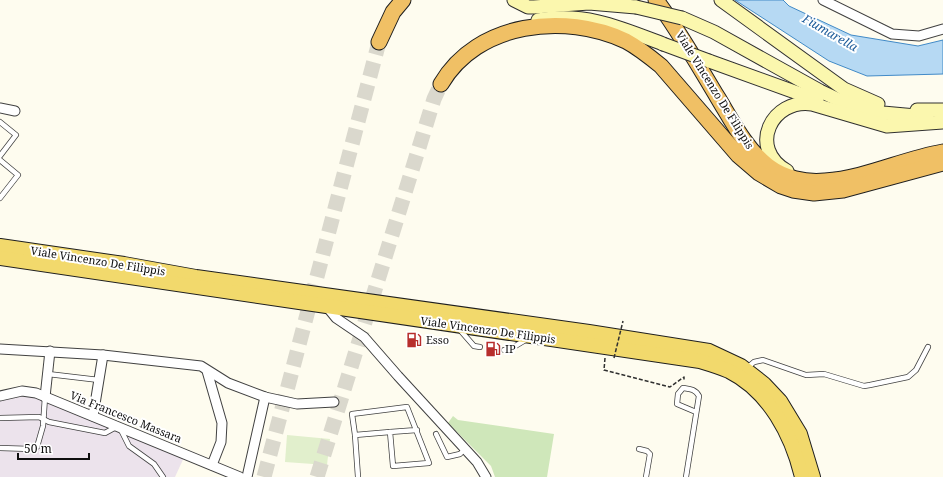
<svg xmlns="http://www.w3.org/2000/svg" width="943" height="477" font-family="'Noto Serif',serif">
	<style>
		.industrial { fill: #ece3ec }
		.green { fill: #cfe7ba }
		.pitch { fill: #e1efcc }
		.water { fill: #b6d9f3; stroke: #418ac7 }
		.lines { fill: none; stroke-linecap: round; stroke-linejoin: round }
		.trunk-tunnel { stroke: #dad8cd; stroke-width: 15; stroke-dasharray: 15 8; stroke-linecap: butt }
		.service-casing { stroke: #414141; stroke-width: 6 }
		.minor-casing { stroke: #414141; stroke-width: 11 }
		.secondary-casing { stroke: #303030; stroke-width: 15 }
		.primary-casing { stroke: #1f1f1f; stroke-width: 16 }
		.trunk-casing { stroke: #1f1f1f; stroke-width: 17 }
		.path { stroke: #303030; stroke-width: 1.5; stroke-dasharray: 4 2; stroke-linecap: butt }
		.service { stroke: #fff; stroke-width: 4.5 }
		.minor { stroke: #fff; stroke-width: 9 }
		.secondary { stroke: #fbf7ae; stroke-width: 13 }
		.primary { stroke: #f2d96c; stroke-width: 14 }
		.trunk { stroke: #f0c065; stroke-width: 15 }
		.secondary-bridge-casing { stroke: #303030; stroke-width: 15; stroke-linecap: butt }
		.path-bridge { stroke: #303030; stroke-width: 1.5; stroke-dasharray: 4 2; stroke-linecap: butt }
		.secondary-bridge { stroke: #fbf7ae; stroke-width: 13 }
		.labels { text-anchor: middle; stroke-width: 4; stroke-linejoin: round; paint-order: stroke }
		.street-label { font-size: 11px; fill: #0e0e0e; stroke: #fff }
		.poi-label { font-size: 11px; fill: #0e0e0e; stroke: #fff; text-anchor: start }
		.water-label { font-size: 12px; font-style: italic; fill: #1d5c9a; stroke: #fff }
	</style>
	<rect width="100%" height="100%" fill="#fefcef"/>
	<path class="industrial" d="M 21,390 L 186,453 L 175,477 L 0,477 L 0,394 Z"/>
	<path class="green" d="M 453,416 L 458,420 L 554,434 L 547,477 L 495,477 L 491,466 L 448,423 Z"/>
	<path class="pitch" d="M 287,435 L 330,439 L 327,465 L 285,462 Z"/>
	<path class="water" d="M 735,0 L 783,0 L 789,6 L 851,35 L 918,46 L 943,40 L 943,74 L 867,76 L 829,61 Z"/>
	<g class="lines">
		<g class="trunk-tunnel">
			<path d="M 264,477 L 379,42"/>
			<path d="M 317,477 L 434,99 L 441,84"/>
		</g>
		<g class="service-casing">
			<g id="service">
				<path d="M 0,122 L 16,135 L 0,156"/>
				<path d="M 0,160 L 18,175 L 0,198"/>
				<path d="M 460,330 L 474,346 L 480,347"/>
				<path d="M 504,350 L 507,351 L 527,339"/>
				<path d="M 747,368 L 754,362 L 763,360 L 806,375 L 824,374 L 864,386 L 870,385 L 908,377 L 916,370 L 928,347"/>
				<path d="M 48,374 L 99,380"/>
				<path d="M 0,418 L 39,417 L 49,422 L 105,433 L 116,427"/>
				<path d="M 120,428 L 129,446 L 154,464 L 163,477"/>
				<path d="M 436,434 L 447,457 L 460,454 L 465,449"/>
				<path d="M 355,435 L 390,432"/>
				<path d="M 0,448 L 31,449 L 37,447 L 43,426 L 45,397"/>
				<path d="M 639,449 L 647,451 L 650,454 L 646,477"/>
				<path d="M 358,477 L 355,435 L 352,414 L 407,407 L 429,463 L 393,466 L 390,432 L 417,430"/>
				<path d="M 686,477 L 699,396 C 695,389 690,389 683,388 L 678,394 L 677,404 L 696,412"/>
			</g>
		</g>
		<g class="minor-casing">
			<g id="minor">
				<path d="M 823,0 L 892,34 L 919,36 L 943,29"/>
				<path d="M 0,108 L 15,111"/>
				<path d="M 327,307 L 336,318 L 364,337 L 398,376 L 477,462 L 486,477"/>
				<path d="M 0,349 L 103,355 L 201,366 L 228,383 L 265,397 L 297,404 L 334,402"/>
				<path d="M 207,371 L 222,423 L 221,442 L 212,465"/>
				<path d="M 0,396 L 22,391 L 36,393 L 240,477"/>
				<path d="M 45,397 L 50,351"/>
				<path d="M 93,416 L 103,355"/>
				<path d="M 247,477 L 265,397"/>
			</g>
		</g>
		<g class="secondary-casing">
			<g id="secondary">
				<path d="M 514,0 L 528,7 L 534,7 L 589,3 L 636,7"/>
				<path d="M 721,0 L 844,89 L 878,104"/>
				<path d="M 682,18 L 714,32 L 820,91 L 839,100 L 883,113 L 927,117"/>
				<path d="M 538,20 C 585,12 619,27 663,44"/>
				<path d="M 709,61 L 817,100"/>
				<path d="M 917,110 L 943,110"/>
				<path d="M 787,171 C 747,148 772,98 812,104 L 887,126 L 943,122"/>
			</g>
		</g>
		<g class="primary-casing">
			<g id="primary">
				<path d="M 0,246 L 124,264 L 196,277 L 589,332 L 709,351 L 741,366 L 764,384 L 780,401 L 800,434 L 813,477"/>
				<path d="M 0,258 L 700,361 C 710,364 720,367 729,371 C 769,391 792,435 802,477"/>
			</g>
		</g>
		<g class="trunk-casing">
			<g id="trunk">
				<path d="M 656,0 C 679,31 698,65 718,98 C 732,121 746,149 768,166 C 784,178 805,183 825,181 C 866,178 903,159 943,152"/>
				<path d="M 379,42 L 393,12 L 403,0"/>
				<path d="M 441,84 C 477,22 565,12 626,41 C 639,48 650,57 661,66 L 738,155 L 759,173 L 781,186 L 793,190 L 814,193 L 843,190 L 943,163"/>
			</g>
		</g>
		<path class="path" d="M 605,358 L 604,370 L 670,387 L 684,377 L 684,380"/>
		<use href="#service" class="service"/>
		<use href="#minor" class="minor"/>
		<use href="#secondary" class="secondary"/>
		<use href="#primary" class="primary"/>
		<use href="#trunk" class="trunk"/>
		<g class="secondary-bridge-casing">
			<g id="secondary-bridge">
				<path d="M 636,7 L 682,18"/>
				<path d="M 663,44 L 709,61"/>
			</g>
		</g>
		<path class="path-bridge" d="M 614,358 L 623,321"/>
		<use href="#secondary-bridge" class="secondary-bridge"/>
	</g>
	<defs>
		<g id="fuel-bare" transform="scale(1.2)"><path d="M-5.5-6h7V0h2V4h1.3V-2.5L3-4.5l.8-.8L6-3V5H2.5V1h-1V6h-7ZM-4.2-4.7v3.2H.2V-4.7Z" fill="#b72e2c" stroke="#fff" stroke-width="2.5" paint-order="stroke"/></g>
	</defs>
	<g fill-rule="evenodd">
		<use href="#fuel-bare" x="414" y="340"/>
		<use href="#fuel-bare" x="493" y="349"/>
	</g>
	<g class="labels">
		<g class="street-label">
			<text transform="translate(715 90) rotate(58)" y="4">Viale Vincenzo De Filippis</text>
			<text transform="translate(98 261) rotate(9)" y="4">Viale Vincenzo De Filippis</text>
			<text transform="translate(488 330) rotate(8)" y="4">Viale Vincenzo De Filippis</text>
			<text transform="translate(126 417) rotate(22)" y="4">Via Francesco Massara</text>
		</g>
		<g class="poi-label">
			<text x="426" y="344">Esso</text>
			<text x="505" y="353">IP</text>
		</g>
		<g class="water-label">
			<text transform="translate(830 33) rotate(30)" y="4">Fiumarella</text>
		</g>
	</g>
	<path d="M18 453v6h71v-6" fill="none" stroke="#0e0e0e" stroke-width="2"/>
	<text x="24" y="453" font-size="12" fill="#0e0e0e" stroke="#ffffff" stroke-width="3" paint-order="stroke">50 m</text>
</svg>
